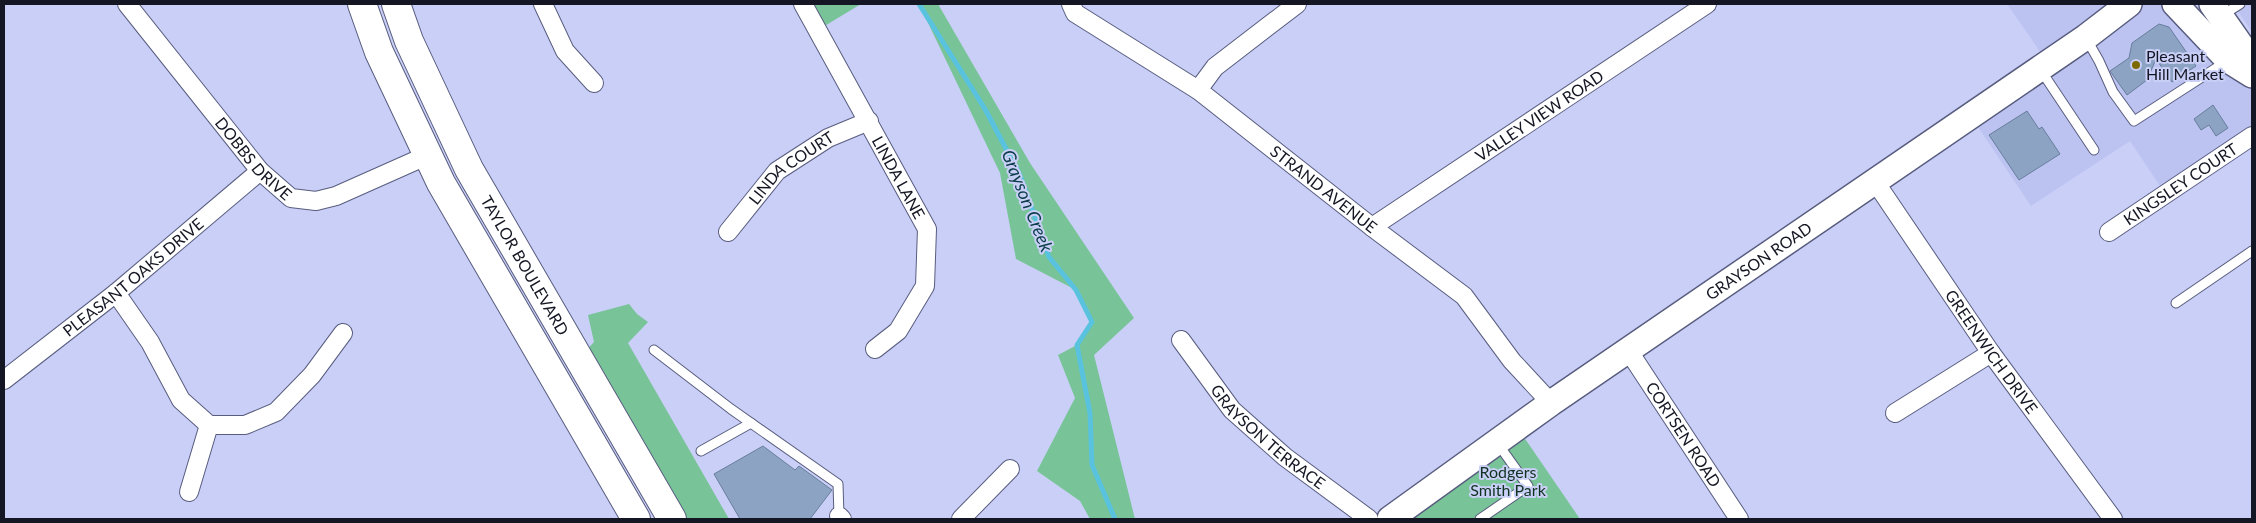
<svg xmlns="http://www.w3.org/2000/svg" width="2256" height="523" font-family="Lato,sans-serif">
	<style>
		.built { fill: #bcc3f1 }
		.green { fill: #78c498 }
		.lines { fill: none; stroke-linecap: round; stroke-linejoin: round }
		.stream { stroke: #59c2de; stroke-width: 5 }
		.building { fill: #8ca3c3; stroke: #687e9d }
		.lane-casing { stroke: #585d7f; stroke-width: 11 }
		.street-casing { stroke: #585d7f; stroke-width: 20 }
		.secondary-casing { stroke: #585d7f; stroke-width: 28 }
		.primary-casing { stroke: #585d7f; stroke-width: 30 }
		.lane { stroke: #fff; stroke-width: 9 }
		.street { stroke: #fff; stroke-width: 18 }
		.secondary { stroke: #fff; stroke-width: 25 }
		.primary { stroke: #fff; stroke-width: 28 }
		.poi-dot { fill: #7c6a01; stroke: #c9cff6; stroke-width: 2 }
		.labels { text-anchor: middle; stroke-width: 4; stroke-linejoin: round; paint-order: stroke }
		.poi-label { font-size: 16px; fill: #141623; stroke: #c9cff6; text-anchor: start }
		.street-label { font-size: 16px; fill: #141623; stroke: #c9cff6 }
		.park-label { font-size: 16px; fill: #103321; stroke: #c9cff6 }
		.water-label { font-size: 18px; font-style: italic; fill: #0b3c48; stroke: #c9cff6 }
	</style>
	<rect width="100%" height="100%" fill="#c9cff6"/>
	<g class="built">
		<path d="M 2007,4 L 2175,4 L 2252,75 L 2252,136 L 2166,195 L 2130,141 L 2031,206 L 1970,115 L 2048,63 Z"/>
		<path d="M 2233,4 L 2252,4 L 2252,32 Z"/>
	</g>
	<g class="green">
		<path d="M 803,4 L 861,4 L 818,30 Z"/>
		<path d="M 919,4 L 938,4 L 1030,163 L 1134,318 L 1094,355 L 1135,519 L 1090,519 L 1080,501 L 1037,471 L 1075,398 L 1058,355 L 1077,345 L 1092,322 L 1076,290 L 1016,259 L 1000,173 Z"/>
		<path d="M 629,304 L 637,314 L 648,322 L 628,343 L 729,519 L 672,519 L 579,358 L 594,342 L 588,315 Z"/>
		<path d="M 1517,427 L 1580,519 L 1390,519 Z"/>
	</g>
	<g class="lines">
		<path class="stream" d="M 919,4 L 985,109 L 1020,175 L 1049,257 L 1076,290 L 1092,322 L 1077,345 L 1090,413 L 1092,465 L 1115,519"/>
	</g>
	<g class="building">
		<path d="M 2159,24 L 2169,27 L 2196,66 L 2172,82 L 2156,59 L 2147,80 L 2127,95 L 2110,71 L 2129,58 L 2132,43 Z"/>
		<path d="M 2213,105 L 2228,128 L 2216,136 L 2209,125 L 2201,130 L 2194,119 Z"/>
		<path d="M 2027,111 L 2039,129 L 2042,127 L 2060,154 L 2019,180 L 1989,135 Z"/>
		<path d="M 763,446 L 795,470 L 799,466 L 832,490 L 810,519 L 740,519 L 714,474 Z"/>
	</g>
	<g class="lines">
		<g class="lane-casing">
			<g id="lane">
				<path d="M 2221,16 L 2240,4"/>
				<path d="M 2086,38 L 2099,61 L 2113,92 L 2134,121 L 2227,61"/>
				<path d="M 2040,69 L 2094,150"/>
				<path d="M 2176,303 L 2252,251"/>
				<path d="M 654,350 L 731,409 L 838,484 L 839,516"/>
				<path d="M 701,451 L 751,423"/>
				<path d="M 1480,519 L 1528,486 L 1498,444"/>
			</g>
		</g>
		<g class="street-casing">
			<g id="street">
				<path id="s1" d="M 127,4 L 260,171 L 291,198 L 316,201 L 336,196 L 417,160 L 426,154"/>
				<path d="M 543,4 L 565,51 L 594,83"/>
				<path id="s2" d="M 803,4 L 927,229 L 925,286 L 898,331 L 875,349"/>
				<path id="s3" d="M 1071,4 L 1075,13 L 1198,90 L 1372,227 L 1464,296 L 1512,361 L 1551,403"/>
				<path d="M 1198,90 L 1215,67 L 1297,4"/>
				<path id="s4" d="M 1874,180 L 1991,353 L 2113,519"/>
				<path id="s5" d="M 1372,227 L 1707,4"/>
				<path id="s6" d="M 728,232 L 777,171 L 828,138 L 869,121"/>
				<path id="s7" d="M 2109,232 L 2252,136"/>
				<path d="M 116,293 L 150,342 L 181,400 L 209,425 L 245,425 L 276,412 L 312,375 L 343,333"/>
				<path id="s8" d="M 1181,340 L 1232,410 L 1285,457 L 1369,519"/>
				<path id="s9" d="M 1628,350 L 1739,519"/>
				<path id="s10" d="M 4,380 L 116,293 L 260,171"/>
				<path d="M 1895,413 L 1991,353"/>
				<path d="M 189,492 L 209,425"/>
				<path d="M 839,516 L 842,519"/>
				<path d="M 961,519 L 1010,469"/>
			</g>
		</g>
		<g class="secondary-casing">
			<g id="secondary">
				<path d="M 2175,4 L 2228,60 L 2252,75"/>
				<path d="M 2212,4 L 2242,47 L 2252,71"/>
				<path id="s11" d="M 1390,519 L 1551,403 L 2086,37 L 2129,4"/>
			</g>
		</g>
		<g class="primary-casing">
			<g id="primary">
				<path d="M 362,4 L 379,52 L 441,183 L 636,519"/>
				<path id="s12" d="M 396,4 L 409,41 L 469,169 L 672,519"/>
			</g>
		</g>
		<use href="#lane" class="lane"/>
		<use href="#street" class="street"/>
		<use href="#secondary" class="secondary"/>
		<use href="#primary" class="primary"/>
	</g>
	<circle class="poi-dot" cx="2136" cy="65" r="5"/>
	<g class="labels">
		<g class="poi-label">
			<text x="2146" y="62">Pleasant<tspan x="2146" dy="18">Hill Market</tspan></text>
		</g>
		<g class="street-label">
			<text dy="6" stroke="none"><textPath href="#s5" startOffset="201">VALLEY VIEW ROAD</textPath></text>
			<text dy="6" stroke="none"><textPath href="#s1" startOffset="200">DOBBS DRIVE</textPath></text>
			<text dy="6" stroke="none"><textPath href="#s6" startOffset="91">LINDA COURT</textPath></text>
			<text dy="6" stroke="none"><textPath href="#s2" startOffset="198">LINDA LANE</textPath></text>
			<text dy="6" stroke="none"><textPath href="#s7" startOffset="86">KINGSLEY COURT</textPath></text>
			<text dy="6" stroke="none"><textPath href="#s3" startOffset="315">STRAND AVENUE</textPath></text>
			<text dy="6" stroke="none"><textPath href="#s11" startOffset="450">GRAYSON ROAD</textPath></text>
			<text dy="6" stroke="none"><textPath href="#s12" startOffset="292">TAYLOR BOULEVARD</textPath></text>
			<text dy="6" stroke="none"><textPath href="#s10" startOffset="165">PLEASANT OAKS DRIVE</textPath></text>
			<text dy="6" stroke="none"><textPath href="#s4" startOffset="208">GREENWICH DRIVE</textPath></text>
			<text dy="6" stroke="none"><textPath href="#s8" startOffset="131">GRAYSON TERRACE</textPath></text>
			<text dy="6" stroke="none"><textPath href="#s9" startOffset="101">CORTSEN ROAD</textPath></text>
		</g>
		<g class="park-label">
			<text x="1508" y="478">Rodgers<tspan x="1508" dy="18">Smith Park</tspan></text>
		</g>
		<g class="water-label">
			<text transform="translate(1027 201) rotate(68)" y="6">Grayson Creek</text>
		</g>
	</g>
	<rect width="2256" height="523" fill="none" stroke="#141623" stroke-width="10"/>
</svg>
